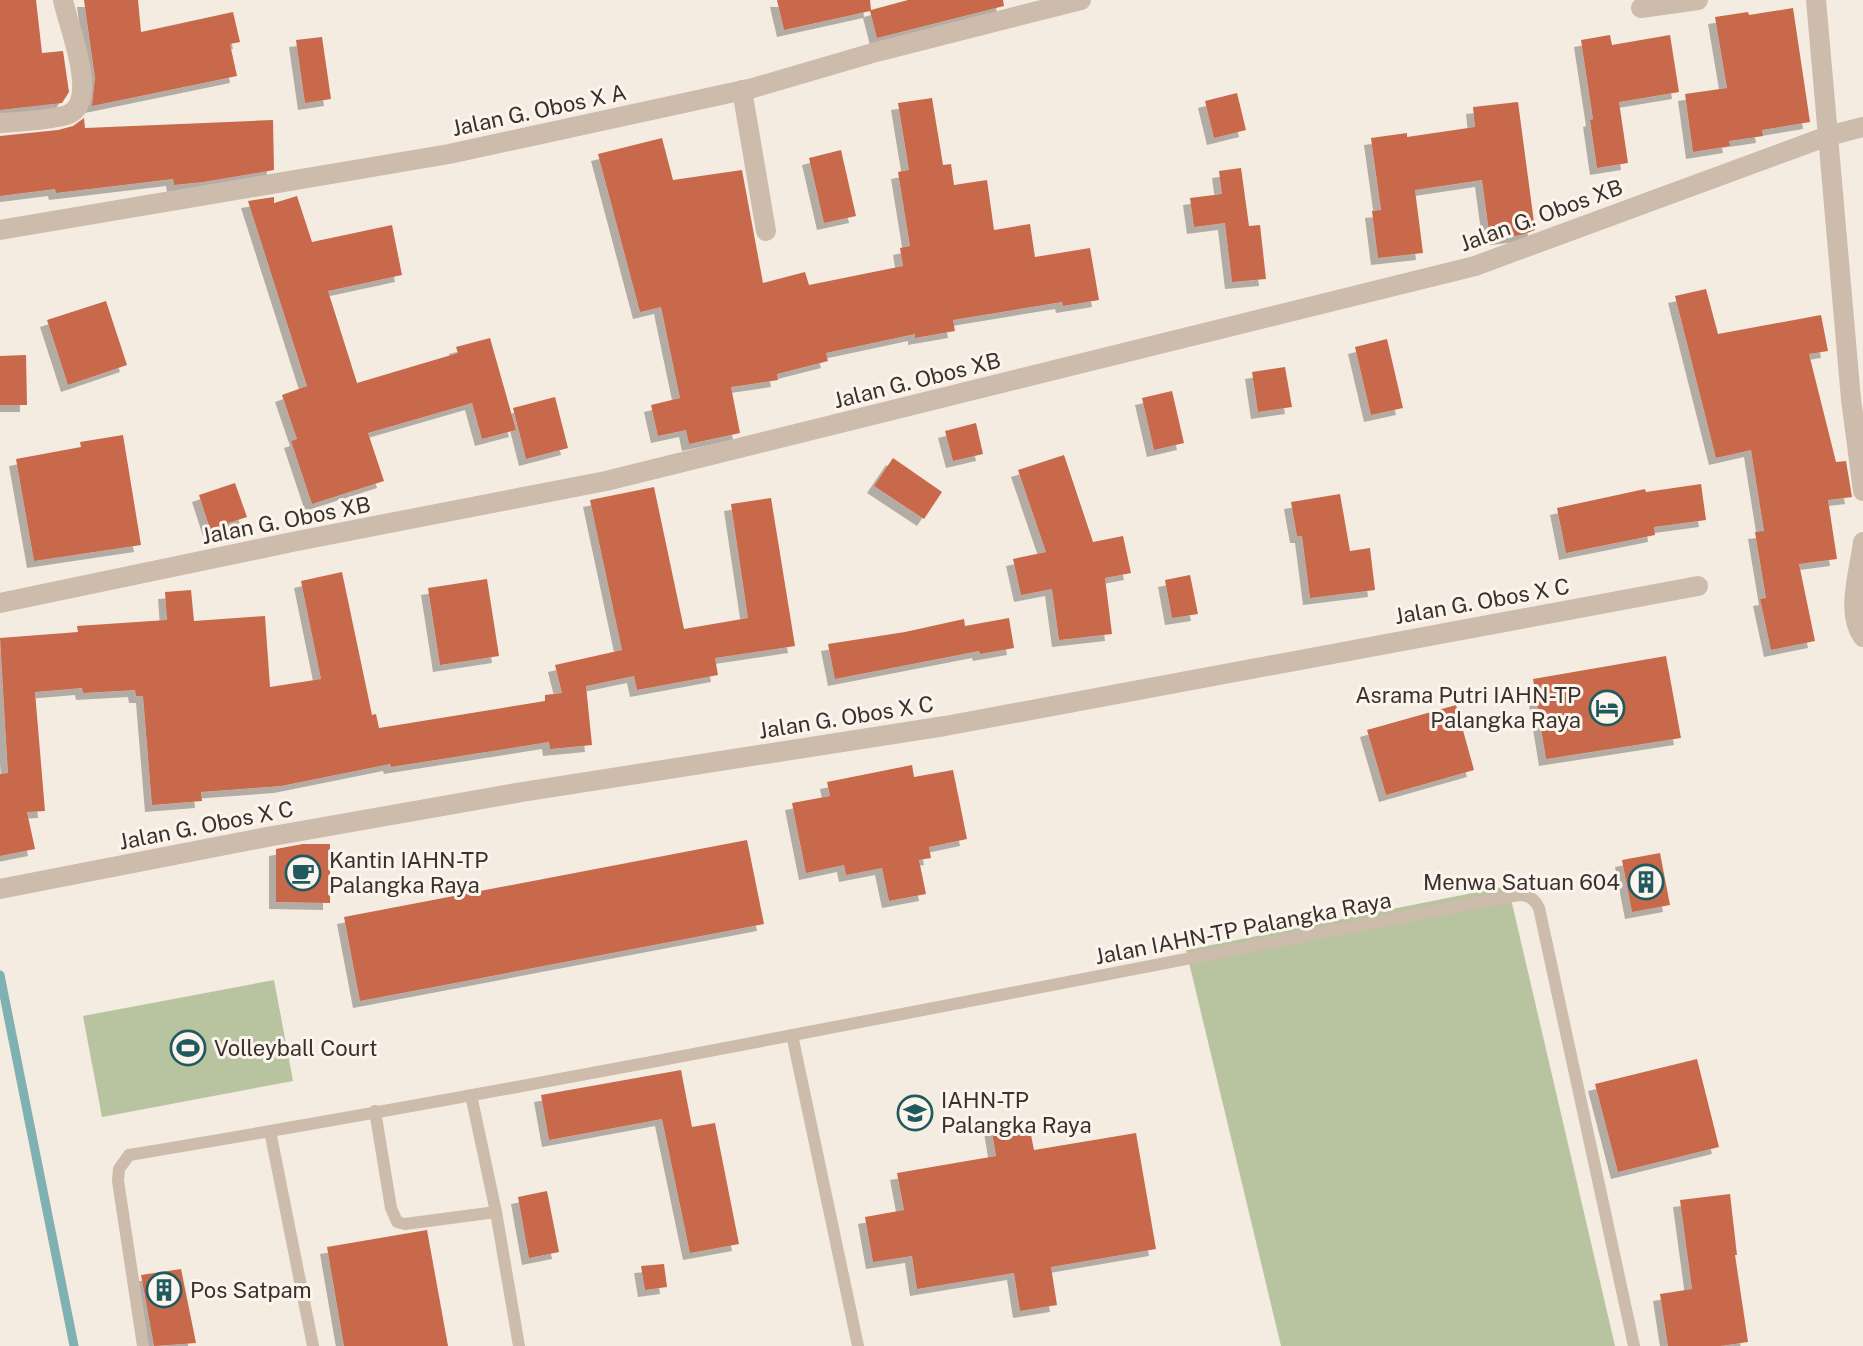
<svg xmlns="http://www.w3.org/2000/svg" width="1863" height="1346" font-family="'Public Sans',sans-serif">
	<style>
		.green { fill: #b8c4a0 }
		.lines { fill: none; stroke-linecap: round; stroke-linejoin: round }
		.stream { stroke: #7fb0b2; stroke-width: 9 }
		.building { fill: #c8694b; filter: url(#shadow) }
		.service { stroke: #cdbbac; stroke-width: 12 }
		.minor { stroke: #cdbbac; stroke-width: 20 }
		.labels { text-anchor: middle; stroke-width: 6; stroke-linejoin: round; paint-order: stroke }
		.street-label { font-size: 22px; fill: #3b302b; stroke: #fbf5ee }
		.poi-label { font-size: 22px; fill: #3b302b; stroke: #fbf5ee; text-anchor: start }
	</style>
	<defs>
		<filter id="shadow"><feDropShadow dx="-7" dy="7" stdDeviation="0" flood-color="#0004"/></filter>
	</defs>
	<rect width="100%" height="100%" fill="#f4ebe1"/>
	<g class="green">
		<path d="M 1508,886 L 1615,1346 L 1281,1346 L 1186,950 Z"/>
		<path d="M 274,980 L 293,1081 L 102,1117 L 83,1016 Z"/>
	</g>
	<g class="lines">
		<path class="stream" d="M 0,975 L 74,1346"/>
	</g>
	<g class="building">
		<path d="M 0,0 L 36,0 L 42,53 L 63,51 L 69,92 L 62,103 L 0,110 Z"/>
		<path d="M 84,0 L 138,0 L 141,32 L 233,12 L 240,42 L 230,44 L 237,76 L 92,106 L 95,78 Z"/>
		<path d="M 777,0 L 870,0 L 871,10 L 908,0 L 1003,0 L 1004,6 L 877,38 L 870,11 L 784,30 Z"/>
		<path d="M 1793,8 L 1810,122 L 1762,130 L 1763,136 L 1729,141 L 1730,146 L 1693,152 L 1685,94 L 1727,88 L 1715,17 L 1748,12 L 1749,15 Z"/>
		<path d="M 1610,35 L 1612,45 L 1670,35 L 1679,92 L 1619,102 L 1628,163 L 1597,168 L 1590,120 L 1593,119 L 1581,40 Z"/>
		<path d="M 322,37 L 331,99 L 305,103 L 296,40 Z"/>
		<path d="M 1237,93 L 1246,130 L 1214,138 L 1205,101 Z"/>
		<path d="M 932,98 L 943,165 L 951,164 L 954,185 L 987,180 L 994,230 L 1030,224 L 1035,257 L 1090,248 L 1099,300 L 1063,306 L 1062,302 L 953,320 L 955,331 L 915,338 L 915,334 L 826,353 L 828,361 L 777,374 L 778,380 L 731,387 L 740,433 L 689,444 L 686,430 L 658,436 L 651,405 L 680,398 L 661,307 L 640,312 L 598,154 L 662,138 L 673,180 L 742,170 L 763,283 L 805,272 L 809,285 L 903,266 L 900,248 L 910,246 L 898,172 L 909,170 L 898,103 Z"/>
		<path d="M 1518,102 L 1535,230 L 1522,235 L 1490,239 L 1482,180 L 1415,190 L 1423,253 L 1378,258 L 1372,211 L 1381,210 L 1371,138 L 1407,133 L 1407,137 L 1475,127 L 1473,107 Z"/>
		<path d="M 84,118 L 85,128 L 273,120 L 274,170 L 203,182 L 174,185 L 173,179 L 56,193 L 55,189 L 0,196 L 0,136 L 58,130 L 73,126 Z"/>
		<path d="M 841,150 L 856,216 L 824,223 L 809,158 Z"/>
		<path d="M 1241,168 L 1249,226 L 1260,225 L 1266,279 L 1232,282 L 1225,223 L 1194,227 L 1190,198 L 1222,194 L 1219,171 Z"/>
		<path d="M 297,196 L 312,242 L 392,225 L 402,275 L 328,291 L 357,383 L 458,353 L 456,347 L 490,338 L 516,430 L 482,439 L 472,403 L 368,433 L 384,481 L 312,504 L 291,441 L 297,439 L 282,395 L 307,386 L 248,201 L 274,197 L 274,203 Z"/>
		<path d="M 1706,289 L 1718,334 L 1821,315 L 1828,351 L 1809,354 L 1836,462 L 1846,461 L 1852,497 L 1828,500 L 1837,559 L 1799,564 L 1815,641 L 1771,650 L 1760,599 L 1766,598 L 1755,532 L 1764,531 L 1751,450 L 1716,458 L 1675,296 Z"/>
		<path d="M 106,301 L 127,365 L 68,385 L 47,320 Z"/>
		<path d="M 1387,339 L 1403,408 L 1371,415 L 1355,347 Z"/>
		<path d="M 26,355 L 27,405 L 0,405 L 0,356 Z"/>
		<path d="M 1285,367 L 1292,407 L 1258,412 L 1252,372 Z"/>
		<path d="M 1172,391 L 1184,443 L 1154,450 L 1142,398 Z"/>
		<path d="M 555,397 L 568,448 L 526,459 L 513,408 Z"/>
		<path d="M 976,423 L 983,454 L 953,461 L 945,431 Z"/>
		<path d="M 123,435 L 141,545 L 34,561 L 16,459 L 81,447 L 80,442 Z"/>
		<path d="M 1064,455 L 1093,542 L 1123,536 L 1131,573 L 1105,578 L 1112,634 L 1059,640 L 1052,589 L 1021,595 L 1013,559 L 1046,552 L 1018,470 Z"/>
		<path d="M 893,458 L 942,492 L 924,519 L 874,486 Z"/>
		<path d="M 235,483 L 247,517 L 210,529 L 199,495 Z"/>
		<path d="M 1701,484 L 1706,520 L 1654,527 L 1655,535 L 1566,553 L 1557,508 L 1645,489 L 1646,492 Z"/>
		<path d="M 654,487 L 684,629 L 748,618 L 731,504 L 771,498 L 795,646 L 715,658 L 718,675 L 637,690 L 634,676 L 586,686 L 592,745 L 550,749 L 549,742 L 391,767 L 390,764 L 281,786 L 201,792 L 202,801 L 152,805 L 143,696 L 136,696 L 135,690 L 83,693 L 82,688 L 35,692 L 45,811 L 27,812 L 35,849 L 0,856 L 0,774 L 8,773 L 0,638 L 78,632 L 77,626 L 167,620 L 165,592 L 191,590 L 194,621 L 265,616 L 270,687 L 321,679 L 301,581 L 342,572 L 372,715 L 376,714 L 379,728 L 545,701 L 545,695 L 562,693 L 555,665 L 622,650 L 590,500 Z"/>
		<path d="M 1340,494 L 1350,551 L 1370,548 L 1375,590 L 1310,598 L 1302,536 L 1297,536 L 1291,502 Z"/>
		<path d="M 1190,575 L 1198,614 L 1172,618 L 1165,580 Z"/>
		<path d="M 487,579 L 499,656 L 440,665 L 428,588 Z"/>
		<path d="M 1009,618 L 1014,648 L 980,654 L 979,651 L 835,679 L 828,644 L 905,632 L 964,619 L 965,626 Z"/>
		<path d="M 1666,656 L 1681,738 L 1546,759 L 1533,679 Z"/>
		<path d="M 1456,705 L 1474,770 L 1386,795 L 1367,730 Z"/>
		<path d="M 912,765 L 914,777 L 953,770 L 967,839 L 929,847 L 931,858 L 919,860 L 926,894 L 889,901 L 882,868 L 846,875 L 844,865 L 806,873 L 792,803 L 830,796 L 827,782 Z"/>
		<path d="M 747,840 L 764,924 L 360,1001 L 344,917 Z"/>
		<path d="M 303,844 L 330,844 L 330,903 L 276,902 L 276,849 Z"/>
		<path d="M 1660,853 L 1670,905 L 1632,912 L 1622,860 Z"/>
		<path d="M 1697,1059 L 1719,1147 L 1618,1172 L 1595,1084 Z"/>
		<path d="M 681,1070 L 692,1127 L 715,1123 L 739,1244 L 690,1253 L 662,1119 L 549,1140 L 541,1095 Z"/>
		<path d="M 1028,1120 L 1034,1150 L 1136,1133 L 1156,1249 L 1051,1267 L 1057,1305 L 1020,1311 L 1014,1273 L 917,1289 L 912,1256 L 873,1262 L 865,1217 L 904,1210 L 897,1173 L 996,1156 L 991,1126 Z"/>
		<path d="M 547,1191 L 559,1252 L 529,1258 L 518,1197 Z"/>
		<path d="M 1730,1194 L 1737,1255 L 1735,1255 L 1748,1342 L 1720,1346 L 1668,1346 L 1660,1294 L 1692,1289 L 1680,1200 Z"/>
		<path d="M 427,1230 L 448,1346 L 344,1346 L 327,1247 Z"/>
		<path d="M 664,1264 L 667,1287 L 645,1290 L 641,1266 Z"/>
		<path d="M 181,1269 L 196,1343 L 154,1346 L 141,1275 Z"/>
	</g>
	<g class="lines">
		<g class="service">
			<path d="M 792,1035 L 858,1346"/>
			<path d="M 471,1095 L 496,1212"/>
			<path d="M 375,1111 L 391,1208 L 397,1222 L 405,1224 L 496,1212 L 519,1346"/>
			<path d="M 270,1131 L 313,1346"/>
			<path d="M 143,1346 L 118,1181 L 119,1169 L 129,1155 C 593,1078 1055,983 1518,895 C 1528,895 1534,898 1539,908 L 1634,1346"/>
		</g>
		<g class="minor">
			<path d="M 1816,0 L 1828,136 L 1863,127"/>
			<path d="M 1641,8 L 1698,0"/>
			<path d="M 742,90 L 766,231"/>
			<path d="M 0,123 C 16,122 56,120 69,114 C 100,100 67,23 63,0"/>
			<path d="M 0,230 L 449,154 L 753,88 L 876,52 L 1081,0"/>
			<path d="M 1863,542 C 1860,569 1845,613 1863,637"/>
			<path d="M 0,603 L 292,542 L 606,481 L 1475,266 L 1828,136 L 1851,399 L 1863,491"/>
			<path d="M 0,889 L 267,837 L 522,792 L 945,726 L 1698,586"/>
		</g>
	</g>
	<defs>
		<g id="hotel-ring" transform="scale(1.8)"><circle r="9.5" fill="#fbf5ee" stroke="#1f5a5e" stroke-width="1.5"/><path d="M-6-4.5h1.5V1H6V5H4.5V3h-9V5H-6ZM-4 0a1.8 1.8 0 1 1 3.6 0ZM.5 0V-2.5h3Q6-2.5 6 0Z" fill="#1f5a5e"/></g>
		<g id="cafe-ring" transform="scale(1.8)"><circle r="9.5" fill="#fbf5ee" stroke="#1f5a5e" stroke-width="1.5"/><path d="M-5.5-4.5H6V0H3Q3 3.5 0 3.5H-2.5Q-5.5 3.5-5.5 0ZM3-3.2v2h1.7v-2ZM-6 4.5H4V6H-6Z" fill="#1f5a5e"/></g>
		<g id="building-ring" transform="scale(1.8)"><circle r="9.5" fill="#fbf5ee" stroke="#1f5a5e" stroke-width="1.5"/><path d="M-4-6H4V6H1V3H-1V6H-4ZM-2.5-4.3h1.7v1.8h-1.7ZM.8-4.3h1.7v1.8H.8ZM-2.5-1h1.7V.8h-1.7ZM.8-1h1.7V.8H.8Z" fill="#1f5a5e"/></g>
		<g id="stadium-ring" transform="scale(1.8)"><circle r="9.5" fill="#fbf5ee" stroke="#1f5a5e" stroke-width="1.5"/><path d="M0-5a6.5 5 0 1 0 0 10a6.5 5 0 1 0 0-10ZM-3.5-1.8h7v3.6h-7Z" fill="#1f5a5e"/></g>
		<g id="university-ring" transform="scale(1.8)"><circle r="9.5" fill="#fbf5ee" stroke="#1f5a5e" stroke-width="1.5"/><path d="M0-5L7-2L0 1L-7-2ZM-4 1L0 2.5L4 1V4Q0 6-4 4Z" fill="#1f5a5e"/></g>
	</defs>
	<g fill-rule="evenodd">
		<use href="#hotel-ring" x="1607" y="708"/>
		<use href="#cafe-ring" x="303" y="873"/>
		<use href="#building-ring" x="1646" y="882"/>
		<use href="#stadium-ring" x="188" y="1048"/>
		<use href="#university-ring" x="915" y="1113"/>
		<use href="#building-ring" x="164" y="1290"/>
	</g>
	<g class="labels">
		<g class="street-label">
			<text transform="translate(539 110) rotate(-12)" y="8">Jalan G. Obos X A</text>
			<text transform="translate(1541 215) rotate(-20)" y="8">Jalan G. Obos XB</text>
			<text transform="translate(917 380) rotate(-14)" y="8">Jalan G. Obos XB</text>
			<text transform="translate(286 520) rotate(-11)" y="8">Jalan G. Obos XB</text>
			<text transform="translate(1482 601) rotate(-10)" y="8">Jalan G. Obos X C</text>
			<text transform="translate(846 717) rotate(-9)" y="8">Jalan G. Obos X C</text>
			<text transform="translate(206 825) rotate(-11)" y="8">Jalan G. Obos X C</text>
			<text transform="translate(1243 928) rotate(-11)" y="8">Jalan IAHN-TP Palangka Raya</text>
		</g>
		<g class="poi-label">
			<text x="1581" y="703" text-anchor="end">Asrama Putri IAHN-TP<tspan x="1581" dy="25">Palangka Raya</tspan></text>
			<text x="329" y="868">Kantin IAHN-TP<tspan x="329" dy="25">Palangka Raya</tspan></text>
			<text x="1620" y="890" text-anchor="end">Menwa Satuan 604</text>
			<text x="214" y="1056">Volleyball Court</text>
			<text x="941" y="1108">IAHN-TP<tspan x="941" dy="25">Palangka Raya</tspan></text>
			<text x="190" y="1298">Pos Satpam</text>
		</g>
	</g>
</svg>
